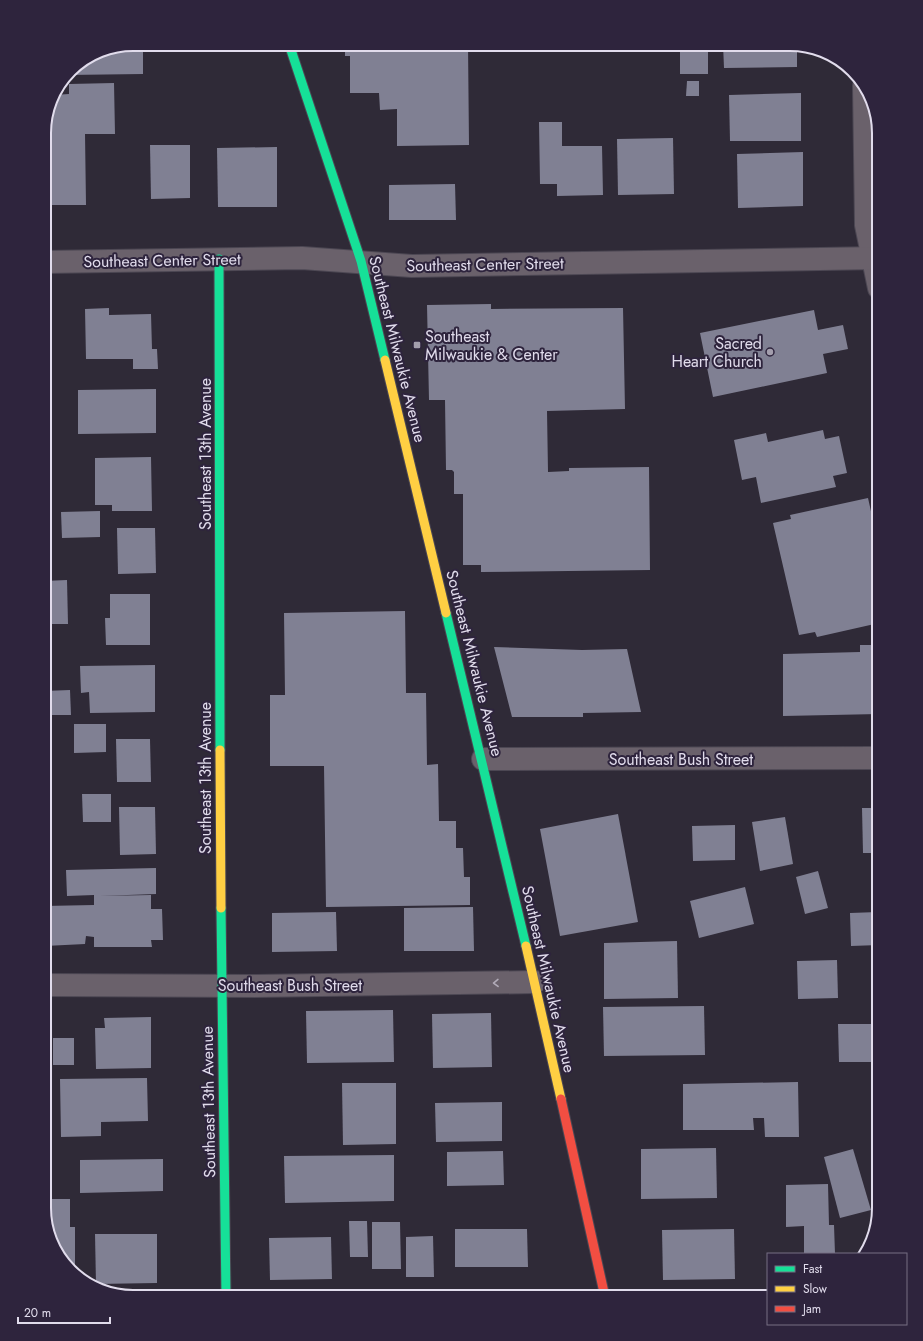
<svg xmlns="http://www.w3.org/2000/svg" width="923" height="1341" font-family="Jost,sans-serif">
	<style>
		.building { fill: #808093 }
		.lines { fill: none; stroke-linecap: round; stroke-linejoin: round }
		.street-casing { stroke: #4c4753; stroke-width: 24 }
		.fast-casing { stroke: #4c4753; stroke-width: 11 }
		.slow-casing { stroke: #4c4753; stroke-width: 11 }
		.jam-casing { stroke: #4c4753; stroke-width: 11 }
		.street { stroke: #6a616b; stroke-width: 22 }
		.fast { stroke: #16e098; stroke-width: 9 }
		.slow { stroke: #ffcf43; stroke-width: 9 }
		.jam { stroke: #f24e42; stroke-width: 9 }
		.oneway { stroke: #b1abb8 }
		.poi-dot { fill: #a39ead; stroke: #2e243d; stroke-width: 1.5 }
		.labels { text-anchor: middle; stroke-width: 4; stroke-linejoin: round; paint-order: stroke }
		.street-label { font-size: 16px; fill: #e1dcec; stroke: #2e243d }
		.poi-label { font-size: 16px; fill: #e1dcec; stroke: #2e243d; text-anchor: start }
		.rim { fill: none; stroke: #e1dcec; stroke-width: 2 }
	</style>
	<rect width="100%" height="100%" fill="#2f2a37"/>
	<g class="building">
		<path d="M 133,44 L 143,44 L 143,74 L 67,75 L 70,70 L 99,51 Z"/>
		<path d="M 345,44 L 468,44 L 469,145 L 397,146 L 397,109 L 380,110 L 379,93 L 350,93 L 350,56 L 345,56 Z"/>
		<path d="M 723,44 L 797,45 L 797,67 L 724,68 Z"/>
		<path d="M 708,51 L 708,74 L 680,74 L 680,52 Z"/>
		<path d="M 687,81 L 699,81 L 699,96 L 686,96 Z"/>
		<path d="M 114,83 L 115,134 L 85,134 L 86,205 L 44,205 L 44,128 L 51,99 L 54,95 L 69,94 L 69,84 Z"/>
		<path d="M 801,93 L 801,141 L 730,141 L 729,95 Z"/>
		<path d="M 539,122 L 562,122 L 562,146 L 602,146 L 603,195 L 557,196 L 557,184 L 540,184 Z"/>
		<path d="M 673,138 L 674,194 L 618,195 L 617,139 Z"/>
		<path d="M 150,145 L 190,145 L 190,198 L 151,199 Z"/>
		<path d="M 277,147 L 277,207 L 218,207 L 217,148 Z"/>
		<path d="M 803,152 L 803,206 L 738,208 L 737,154 Z"/>
		<path d="M 455,184 L 456,220 L 389,220 L 389,185 Z"/>
		<path d="M 491,304 L 491,309 L 623,308 L 625,409 L 547,411 L 548,472 L 569,471 L 569,468 L 649,467 L 650,570 L 481,572 L 481,565 L 463,565 L 463,494 L 454,494 L 454,472 L 452,470 L 446,470 L 445,400 L 429,400 L 427,305 Z"/>
		<path d="M 109,308 L 109,315 L 151,314 L 152,349 L 157,349 L 158,369 L 133,369 L 133,359 L 86,359 L 85,309 Z"/>
		<path d="M 814,310 L 818,330 L 843,325 L 848,349 L 823,354 L 827,373 L 713,397 L 700,333 Z"/>
		<path d="M 156,389 L 156,433 L 78,434 L 78,390 Z"/>
		<path d="M 823,430 L 825,439 L 839,436 L 847,473 L 833,476 L 836,487 L 761,503 L 756,477 L 742,480 L 734,440 L 766,433 L 768,442 Z"/>
		<path d="M 151,457 L 152,511 L 112,511 L 112,505 L 95,505 L 95,458 Z"/>
		<path d="M 868,498 L 879,547 L 879,623 L 817,637 L 815,632 L 799,635 L 773,523 L 791,519 L 790,515 Z"/>
		<path d="M 100,511 L 100,537 L 62,538 L 61,512 Z"/>
		<path d="M 117,528 L 155,528 L 156,573 L 118,574 Z"/>
		<path d="M 67,580 L 68,624 L 44,624 L 44,581 Z"/>
		<path d="M 110,594 L 150,594 L 150,645 L 106,645 L 105,618 L 110,618 Z"/>
		<path d="M 405,611 L 406,693 L 426,693 L 427,765 L 438,764 L 439,821 L 456,821 L 456,848 L 463,848 L 464,877 L 470,877 L 470,905 L 326,907 L 324,766 L 270,766 L 270,695 L 285,695 L 284,613 Z"/>
		<path d="M 860,645 L 879,645 L 879,714 L 783,716 L 783,654 L 860,652 Z"/>
		<path d="M 494,647 L 582,650 L 627,649 L 641,712 L 583,713 L 583,717 L 512,717 Z"/>
		<path d="M 155,665 L 155,712 L 90,713 L 89,692 L 81,693 L 80,666 Z"/>
		<path d="M 70,690 L 71,715 L 44,715 L 44,691 Z"/>
		<path d="M 74,724 L 106,724 L 106,752 L 74,753 Z"/>
		<path d="M 116,739 L 150,739 L 151,782 L 117,782 Z"/>
		<path d="M 82,794 L 111,794 L 111,822 L 83,822 Z"/>
		<path d="M 119,807 L 155,807 L 156,854 L 120,855 Z"/>
		<path d="M 862,808 L 879,808 L 879,853 L 863,853 Z"/>
		<path d="M 618,814 L 638,922 L 560,936 L 540,829 Z"/>
		<path d="M 785,817 L 793,864 L 760,871 L 752,822 Z"/>
		<path d="M 735,825 L 735,860 L 693,861 L 692,826 Z"/>
		<path d="M 156,868 L 156,894 L 99,896 L 151,895 L 151,909 L 162,909 L 163,940 L 151,940 L 152,947 L 94,947 L 94,937 L 86,936 L 85,944 L 45,946 L 44,906 L 94,905 L 94,895 L 67,896 L 66,870 Z"/>
		<path d="M 818,871 L 828,908 L 805,914 L 796,877 Z"/>
		<path d="M 745,887 L 754,924 L 699,938 L 690,901 Z"/>
		<path d="M 473,907 L 474,951 L 404,951 L 404,908 Z"/>
		<path d="M 336,912 L 337,951 L 272,952 L 272,913 Z"/>
		<path d="M 878,912 L 879,945 L 851,946 L 850,913 Z"/>
		<path d="M 677,941 L 678,998 L 604,999 L 604,943 Z"/>
		<path d="M 837,960 L 838,998 L 798,999 L 797,961 Z"/>
		<path d="M 704,1006 L 705,1055 L 604,1056 L 603,1007 Z"/>
		<path d="M 393,1010 L 394,1062 L 307,1063 L 306,1011 Z"/>
		<path d="M 491,1013 L 492,1067 L 433,1068 L 432,1014 Z"/>
		<path d="M 151,1017 L 151,1068 L 96,1069 L 95,1028 L 105,1028 L 104,1018 Z"/>
		<path d="M 838,1024 L 879,1024 L 879,1062 L 839,1062 Z"/>
		<rect x="53" y="1038" width="21" height="27"/>
		<path d="M 147,1078 L 148,1121 L 101,1122 L 101,1136 L 61,1137 L 60,1079 Z"/>
		<path d="M 798,1082 L 799,1137 L 765,1137 L 764,1118 L 753,1118 L 754,1130 L 683,1130 L 683,1084 Z"/>
		<path d="M 342,1083 L 396,1083 L 396,1144 L 343,1145 Z"/>
		<path d="M 502,1102 L 502,1141 L 436,1142 L 435,1103 Z"/>
		<path d="M 716,1148 L 717,1198 L 641,1199 L 641,1149 Z"/>
		<path d="M 853,1149 L 871,1210 L 840,1218 L 824,1157 Z"/>
		<path d="M 503,1151 L 504,1185 L 447,1186 L 447,1152 Z"/>
		<path d="M 394,1155 L 394,1201 L 285,1203 L 284,1156 Z"/>
		<path d="M 163,1159 L 163,1191 L 80,1193 L 80,1160 Z"/>
		<path d="M 828,1184 L 829,1225 L 834,1225 L 835,1254 L 804,1254 L 804,1226 L 786,1227 L 786,1185 Z"/>
		<path d="M 44,1199 L 70,1199 L 70,1227 L 75,1227 L 75,1272 L 56,1252 L 44,1208 Z"/>
		<path d="M 349,1221 L 367,1221 L 368,1257 L 350,1257 Z"/>
		<path d="M 372,1222 L 400,1222 L 401,1269 L 372,1269 Z"/>
		<path d="M 455,1229 L 527,1229 L 528,1267 L 455,1267 Z"/>
		<path d="M 734,1229 L 735,1279 L 663,1280 L 662,1230 Z"/>
		<path d="M 95,1234 L 157,1234 L 157,1283 L 96,1284 Z"/>
		<path d="M 433,1236 L 434,1277 L 406,1277 L 406,1237 Z"/>
		<path d="M 331,1237 L 332,1279 L 270,1280 L 269,1238 Z"/>
	</g>
	<g class="lines">
		<g class="street-casing">
			<g id="street">
				<path d="M 864,86 L 866,225 L 879,288"/>
				<path d="M 44,262 L 302,258 L 412,266 L 879,258"/>
				<path d="M 483,759 L 879,758"/>
				<path d="M 44,985 L 255,986 L 535,982"/>
			</g>
		</g>
		<g class="fast-casing">
			<g id="fast">
				<path d="M 289,44 L 361,261 L 385,360"/>
				<path d="M 219,259 L 220,750"/>
				<path d="M 446,613 L 526,946"/>
				<path d="M 221,908 L 226,1297"/>
			</g>
		</g>
		<g class="slow-casing">
			<g id="slow">
				<path d="M 385,360 L 446,613"/>
				<path d="M 220,750 L 221,908"/>
				<path d="M 526,946 L 561,1099"/>
			</g>
		</g>
		<g class="jam-casing">
			<path id="jam" d="M 561,1099 L 605,1297"/>
		</g>
		<use href="#street" class="street"/>
		<use href="#fast" class="fast"/>
		<use href="#slow" class="slow"/>
		<use href="#jam" class="jam"/>
	</g>
	<defs><path id="oneway-chevron" d="M-2-3.5L2.5 0L-2 3.5" fill="none" stroke-width="1.6" stroke-linecap="round" stroke-linejoin="round"/></defs>
	<use class="oneway" href="#oneway-chevron" transform="translate(496 983) rotate(179)"/>
	<g class="poi-dot">
		<rect x="413" y="341" width="8" height="8" rx="2"/>
		<circle cx="770" cy="352" r="4"/>
	</g>
	<g class="labels">
		<g class="street-label">
			<text transform="translate(162 260) rotate(-1)" y="6">Southeast Center Street</text>
			<text transform="translate(485 264) rotate(-1)" y="6">Southeast Center Street</text>
			<text transform="translate(398 349) rotate(76)" y="6">Southeast Milwaukie Avenue</text>
			<text transform="translate(205 454) rotate(-90)" y="6">Southeast 13th Avenue</text>
			<text transform="translate(475 663) rotate(76)" y="6">Southeast Milwaukie Avenue</text>
			<text x="681" y="765">Southeast Bush Street</text>
			<text transform="translate(205 778) rotate(-90)" y="6">Southeast 13th Avenue</text>
			<text transform="translate(549 979) rotate(77)" y="6">Southeast Milwaukie Avenue</text>
			<text x="290" y="991">Southeast Bush Street</text>
			<text transform="translate(208 1102) rotate(-91)" y="6">Southeast 13th Avenue</text>
		</g>
		<g class="poi-label">
			<text x="425" y="342">Southeast<tspan x="425" dy="18">Milwaukie &amp; Center</tspan></text>
			<text x="762" y="349" text-anchor="end">Sacred<tspan x="762" dy="18">Heart Church</tspan></text>
		</g>
	</g>
	<path d="M0 0H923V1341H0ZM133 51H790A82 82 0 0 1 872 133V1208A82 82 0 0 1 790 1290H133A82 82 0 0 1 51 1208V133A82 82 0 0 1 133 51Z" fill="#2e243d" fill-rule="evenodd"/>
	<path class="rim" d="M133 51H790A82 82 0 0 1 872 133V1208A82 82 0 0 1 790 1290H133A82 82 0 0 1 51 1208V133A82 82 0 0 1 133 51Z"/>
	<rect x="767" y="1253" width="140" height="72" fill="#2e243d" stroke="#766e83"/>
	<rect x="775" y="1266" width="20" height="6" fill="#16e098" stroke="#766e83"/>
	<text x="803" y="1273" font-size="12" fill="#e1dcec">Fast</text>
	<rect x="775" y="1286" width="20" height="6" fill="#ffcf43" stroke="#766e83"/>
	<text x="803" y="1293" font-size="12" fill="#e1dcec">Slow</text>
	<rect x="775" y="1306" width="20" height="6" fill="#f24e42" stroke="#766e83"/>
	<text x="803" y="1313" font-size="12" fill="#e1dcec">Jam</text>
	<path d="M18 1317v6h92v-6" fill="none" stroke="#e1dcec" stroke-width="2"/>
	<text x="24" y="1317" font-size="12" fill="#e1dcec" stroke="#2e243d" stroke-width="3" paint-order="stroke">20 m</text>
</svg>
